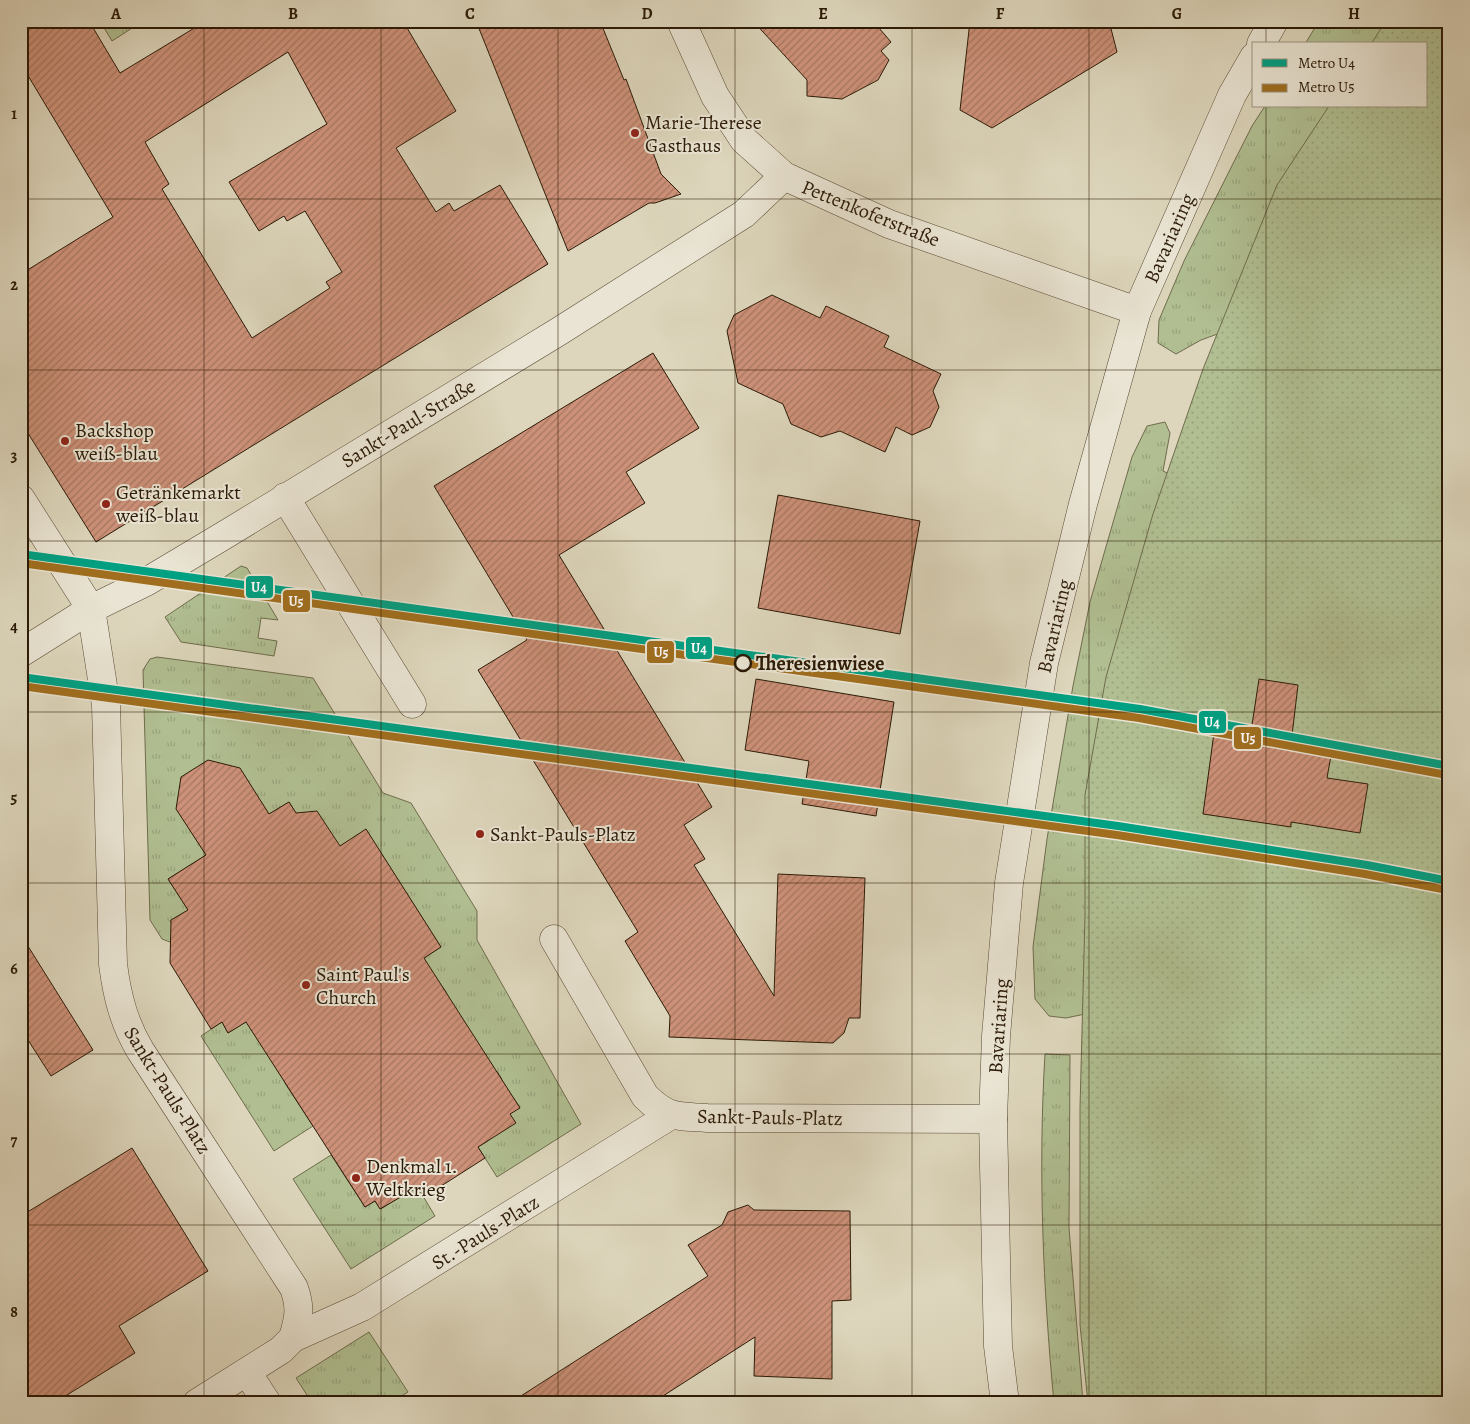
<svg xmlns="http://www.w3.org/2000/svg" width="1470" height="1424" font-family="Alegreya,serif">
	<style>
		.grass { fill: url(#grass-tufts); stroke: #6e6c4c }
		.park { fill: url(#park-dots); stroke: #6e6c4c }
		.building { fill: url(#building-hatch); stroke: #2b1a06; fill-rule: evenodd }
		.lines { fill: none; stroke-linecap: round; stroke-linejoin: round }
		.minor-casing { stroke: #584934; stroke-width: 29 }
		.minor { stroke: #e9e4d3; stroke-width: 28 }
		.metro-1-casing { stroke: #e9e4d3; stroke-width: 11 }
		.metro-2-casing { stroke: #e9e4d3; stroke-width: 11 }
		.metro-1 { stroke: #00a082; stroke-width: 8 }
		.metro-2 { stroke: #a06e1e; stroke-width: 8 }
		.grid { fill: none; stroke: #2b1a06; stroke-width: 1; stroke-opacity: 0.55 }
		.poi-dot { fill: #8f2418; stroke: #e9e4d3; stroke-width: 2 }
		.stop-dot { fill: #e9e4d3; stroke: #2b1a06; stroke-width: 2.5 }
		.labels { text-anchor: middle; stroke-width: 4; stroke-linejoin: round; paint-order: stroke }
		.poi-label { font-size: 20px; fill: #2b1a06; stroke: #e9e4d3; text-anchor: start }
		.street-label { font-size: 20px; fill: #2b1a06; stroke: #e9e4d3 }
		.stop-label { font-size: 20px; font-weight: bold; fill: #2b1a06; stroke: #e9e4d3; text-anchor: start }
		.line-badge { stroke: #e9e4d3; stroke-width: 2 }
		.badge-label { font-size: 14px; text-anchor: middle; font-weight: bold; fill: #fff }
		.neatline { fill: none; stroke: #2b1a06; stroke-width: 2 }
		.grid-label { font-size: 16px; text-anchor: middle; font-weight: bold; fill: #2b1a06 }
	</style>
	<defs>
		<pattern id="grass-tufts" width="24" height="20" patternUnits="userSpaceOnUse" patternTransform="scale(1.25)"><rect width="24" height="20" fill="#b0be91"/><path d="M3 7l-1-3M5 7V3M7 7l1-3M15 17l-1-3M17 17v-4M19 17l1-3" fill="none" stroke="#98a37c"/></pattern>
		<pattern id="park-dots" width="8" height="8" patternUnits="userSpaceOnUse" patternTransform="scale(1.25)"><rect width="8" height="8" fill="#b0be91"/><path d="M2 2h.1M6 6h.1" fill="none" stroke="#98a37c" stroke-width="1.8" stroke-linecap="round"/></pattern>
		<pattern id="building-hatch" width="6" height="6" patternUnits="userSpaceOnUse" patternTransform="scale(1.25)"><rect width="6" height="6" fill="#cd9179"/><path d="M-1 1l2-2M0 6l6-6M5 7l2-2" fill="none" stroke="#a77661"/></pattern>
	</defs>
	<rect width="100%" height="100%" fill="#ddd6bc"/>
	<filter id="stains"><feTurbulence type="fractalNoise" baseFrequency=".004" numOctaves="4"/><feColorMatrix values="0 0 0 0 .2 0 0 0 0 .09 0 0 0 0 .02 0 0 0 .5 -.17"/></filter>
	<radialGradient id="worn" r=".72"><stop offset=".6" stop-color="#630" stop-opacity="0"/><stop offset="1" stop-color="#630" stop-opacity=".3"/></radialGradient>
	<g class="grass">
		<path d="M 100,21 L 143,21 L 112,41 Z"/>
		<path d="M 1319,21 L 1449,21 L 1426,44 L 1305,44 Z"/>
		<path d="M 1265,106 L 1425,106 L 1245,324 L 1201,340 L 1176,354 L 1158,343 L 1159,320 L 1184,261 L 1252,126 Z"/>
		<path d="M 1165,422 L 1170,433 L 1163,471 L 1208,492 L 1109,1009 L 1066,1018 L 1049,1016 L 1035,999 L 1033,947 L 1047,839 L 1073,686 L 1090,602 L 1132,457 L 1147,426 Z"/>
		<path d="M 241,566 L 247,568 L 278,620 L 261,618 L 258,638 L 277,641 L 274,656 L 181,642 L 165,617 Z"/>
		<path d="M 157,657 L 313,678 L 383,793 L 411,803 L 477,911 L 477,940 L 581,1124 L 497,1177 L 478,1147 L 488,1141 L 483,1131 L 520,1107 L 500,1080 L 502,1079 L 497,1071 L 488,1077 L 464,1021 L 438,998 L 447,993 L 442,986 L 433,991 L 415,964 L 441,947 L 366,830 L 340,846 L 296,813 L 289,802 L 269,814 L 239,768 L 177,809 L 206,855 L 168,879 L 188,910 L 170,921 L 180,936 L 170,942 L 162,939 L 150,920 L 143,670 L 150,659 Z"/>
		<path d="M 255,1016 L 286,1085 L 313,1126 L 274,1151 L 201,1036 L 222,1022 L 228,1033 Z"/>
		<path d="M 1045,1054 L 1070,1055 L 1069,1228 L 1083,1403 L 1054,1403 C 1043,1287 1038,1171 1045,1054 Z"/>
		<path d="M 331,1155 L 365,1207 L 375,1201 L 381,1209 L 417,1186 L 435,1216 L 351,1269 L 293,1179 Z"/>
		<path d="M 369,1332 L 408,1392 L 390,1403 L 312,1403 L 296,1378 Z"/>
	</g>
	<path class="park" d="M 1386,21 L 1449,21 L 1449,1403 L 1088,1403 L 1080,1325 L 1080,1108 L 1085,916 L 1085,795 L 1106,677 L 1153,514 L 1203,369 L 1277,185 L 1329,106 L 1426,106 L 1426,44 L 1371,44 Z"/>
	<g class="building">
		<path d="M 39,21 L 89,21 L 120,73 L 206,21 L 403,21 L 456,111 L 396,148 L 436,212 L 449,203 L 454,211 L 500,185 L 548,264 L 96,542 L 21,422 L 21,274 L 113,217 L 21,64 L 21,32 ZM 288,52 L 327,124 L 229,182 L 259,231 L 284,216 L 287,221 L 305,211 L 342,272 L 326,282 L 330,288 L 252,338 L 162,189 L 169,184 L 145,142 Z"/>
		<path d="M 476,21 L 600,21 L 624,80 L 626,79 L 661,174 L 681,194 L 655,203 L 649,203 L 568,251 Z"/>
		<path d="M 753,21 L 873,21 L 891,42 L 881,51 L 889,60 L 878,80 L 842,99 L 807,96 L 807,80 Z"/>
		<path d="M 970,21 L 1109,21 L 1117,52 L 992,128 L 960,110 Z"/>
		<path d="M 772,295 L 820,318 L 826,306 L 889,336 L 884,347 L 941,374 L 933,391 L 939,407 L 930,427 L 912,435 L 896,427 L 885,452 L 840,431 L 821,437 L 791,424 L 783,404 L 738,383 L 727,331 L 734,315 Z"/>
		<path d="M 653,353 L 699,428 L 626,472 L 645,503 L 559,555 L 712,807 L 684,825 L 705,859 L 694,865 L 774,996 L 778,874 L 865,878 L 860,1018 L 849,1018 L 844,1033 L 833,1043 L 669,1037 L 670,1016 L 625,941 L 638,932 L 478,670 L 527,640 L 434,486 Z"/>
		<path d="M 778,495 L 920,521 L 900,634 L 758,608 Z"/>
		<path d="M 756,679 L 894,702 L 876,816 L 802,804 L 809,761 L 745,750 Z"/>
		<path d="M 1259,679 L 1298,685 L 1291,744 L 1332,750 L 1327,778 L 1368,784 L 1360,833 L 1291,822 L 1291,827 L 1203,814 L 1214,733 L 1250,738 Z"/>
		<path d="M 208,760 L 240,768 L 269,814 L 289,802 L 296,813 L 317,811 L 340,846 L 366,829 L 441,947 L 424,958 L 520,1108 L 510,1114 L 516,1123 L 478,1147 L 485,1158 L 424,1197 L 418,1187 L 380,1209 L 375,1201 L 365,1207 L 246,1022 L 228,1033 L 222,1022 L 211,1029 L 170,963 L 171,920 L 188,910 L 168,879 L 206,855 L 176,809 L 181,777 Z"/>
		<path d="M 21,935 L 93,1050 L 51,1076 L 21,1029 Z"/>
		<path d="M 132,1148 L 208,1271 L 119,1326 L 135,1353 L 54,1403 L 21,1403 L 21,1216 Z"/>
		<path d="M 748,1205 L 754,1210 L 850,1211 L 851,1300 L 832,1301 L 832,1379 L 754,1376 L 755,1337 L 652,1403 L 510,1403 L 708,1276 L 688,1245 L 722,1225 L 728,1212 Z"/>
	</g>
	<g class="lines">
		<g class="minor-casing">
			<g id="minor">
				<path d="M 681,21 L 715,96 L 744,140 L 784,176 L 889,224 L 1137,311"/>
				<path d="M 1261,44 L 1274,21"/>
				<path d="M 285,497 L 412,704"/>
				<path d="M 21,499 L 91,609 L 106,705 L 113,964 C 117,996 124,1023 140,1050 L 294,1288 C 301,1308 299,1317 293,1338"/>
				<path d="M 21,653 L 91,609 L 146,582 L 223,536 L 558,332 L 744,214 L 784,176"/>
				<path d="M 554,939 L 645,1096 C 668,1119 677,1116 707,1118 L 993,1119"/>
				<path d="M 247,1372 L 267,1403"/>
				<path d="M 197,1403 L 281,1350 L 293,1338 L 362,1307 L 671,1115"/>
				<path d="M 1005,1403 L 998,1346 L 997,1303 L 993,1119 L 996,1036 L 1009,883 L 1044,663 L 1083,504 L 1137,311 L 1232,95 L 1254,57"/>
			</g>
		</g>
		<use href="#minor" class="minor"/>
		<g class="metro-1-casing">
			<g id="metro-1">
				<path d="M 21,554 L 1140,709 L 1449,766"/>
				<path d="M 21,677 L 1118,826 L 1367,865 L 1449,881"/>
			</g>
		</g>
		<g class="metro-2-casing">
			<g id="metro-2">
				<path d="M 21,563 L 1139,718 L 1447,775"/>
				<path d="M 21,686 L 1117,835 L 1365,874 L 1447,890"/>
			</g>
		</g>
		<use href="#metro-1" class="metro-1"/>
		<use href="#metro-2" class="metro-2"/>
	</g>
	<path class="grid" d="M 204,21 L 204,1403M 381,21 L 381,1403M 558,21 L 558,1403M 735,21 L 735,1403M 912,21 L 912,1403M 1089,21 L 1089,1403M 1266,21 L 1266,44M 1266,106 L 1266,1403M 21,199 L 1449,199M 21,370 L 1449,370M 21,541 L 1449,541M 21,712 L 1449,712M 21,883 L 1449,883M 21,1054 L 1449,1054M 21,1225 L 1449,1225"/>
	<g class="poi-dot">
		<circle cx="635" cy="133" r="5"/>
		<circle cx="65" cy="441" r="5"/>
		<circle cx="106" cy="504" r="5"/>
		<circle cx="480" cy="834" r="5"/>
		<circle cx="306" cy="985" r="5"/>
		<circle cx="356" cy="1178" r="5"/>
	</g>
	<circle class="stop-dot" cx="743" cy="663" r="8"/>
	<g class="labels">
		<g class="poi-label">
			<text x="645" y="129">Marie-Therese<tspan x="645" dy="23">Gasthaus</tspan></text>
			<text x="75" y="437">Backshop<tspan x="75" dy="23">weiß-blau</tspan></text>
			<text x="116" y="499">Getränkemarkt<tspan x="116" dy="23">weiß-blau</tspan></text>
			<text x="490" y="841">Sankt-Pauls-Platz</text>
			<text x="316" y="981">Saint Paul's<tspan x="316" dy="23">Church</tspan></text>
			<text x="366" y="1173">Denkmal 1.<tspan x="366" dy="23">Weltkrieg</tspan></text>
		</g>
		<g class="street-label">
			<text transform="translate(871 213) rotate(22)" y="7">Pettenkoferstraße</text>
			<text transform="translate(1169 238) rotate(-66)" y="7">Bavariaring</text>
			<text transform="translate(408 423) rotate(-31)" y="7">Sankt-Paul-Straße</text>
			<text transform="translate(1054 626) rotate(-77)" y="7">Bavariaring</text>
			<text transform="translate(998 1026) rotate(-86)" y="7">Bavariaring</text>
			<text transform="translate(168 1090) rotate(58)" y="7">Sankt-Pauls-Platz</text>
			<text transform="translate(770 1117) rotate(1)" y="7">Sankt-Pauls-Platz</text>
			<text transform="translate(485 1232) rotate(-32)" y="7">St.-Pauls-Platz</text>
		</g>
		<g class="stop-label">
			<text x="756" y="670">Theresienwiese</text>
		</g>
	</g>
	<g class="line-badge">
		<rect x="245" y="575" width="29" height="24" rx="5" fill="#00a082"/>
		<rect x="282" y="589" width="29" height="24" rx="5" fill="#a06e1e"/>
		<rect x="685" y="636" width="28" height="24" rx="5" fill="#00a082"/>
		<rect x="646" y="640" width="29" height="24" rx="5" fill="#a06e1e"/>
		<rect x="1198" y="710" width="29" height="24" rx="5" fill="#00a082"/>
		<rect x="1233" y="726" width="29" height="24" rx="5" fill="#a06e1e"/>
	</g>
	<g class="badge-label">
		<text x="259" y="592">U4</text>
		<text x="296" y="606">U5</text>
		<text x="699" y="653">U4</text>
		<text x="661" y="657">U5</text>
		<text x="1212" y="727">U4</text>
		<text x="1248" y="743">U5</text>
	</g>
	<rect width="1470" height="1424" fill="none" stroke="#ddd6bc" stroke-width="55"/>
	<rect x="1252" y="42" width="175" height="65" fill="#e9e4d3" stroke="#9d9381"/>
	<rect x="1262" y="59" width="25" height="8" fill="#00a082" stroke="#9d9381"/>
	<text x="1298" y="68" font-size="15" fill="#2b1a06">Metro U4</text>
	<rect x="1262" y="84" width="25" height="8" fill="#a06e1e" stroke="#9d9381"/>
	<text x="1298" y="92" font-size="15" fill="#2b1a06">Metro U5</text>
	<rect x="28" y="28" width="1414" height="1368" class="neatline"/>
	<g class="grid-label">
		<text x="116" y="19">A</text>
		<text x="293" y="19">B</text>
		<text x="470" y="19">C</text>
		<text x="647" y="19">D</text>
		<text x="823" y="19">E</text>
		<text x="1000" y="19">F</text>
		<text x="1177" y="19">G</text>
		<text x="1354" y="19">H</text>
		<text x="14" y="119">1</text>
		<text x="14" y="290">2</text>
		<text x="14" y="461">3</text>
		<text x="14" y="632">4</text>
		<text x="14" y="803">5</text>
		<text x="14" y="974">6</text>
		<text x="14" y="1146">7</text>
		<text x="14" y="1317">8</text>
	</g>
	<rect width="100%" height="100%" filter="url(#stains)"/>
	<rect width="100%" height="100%" fill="url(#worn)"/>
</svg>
